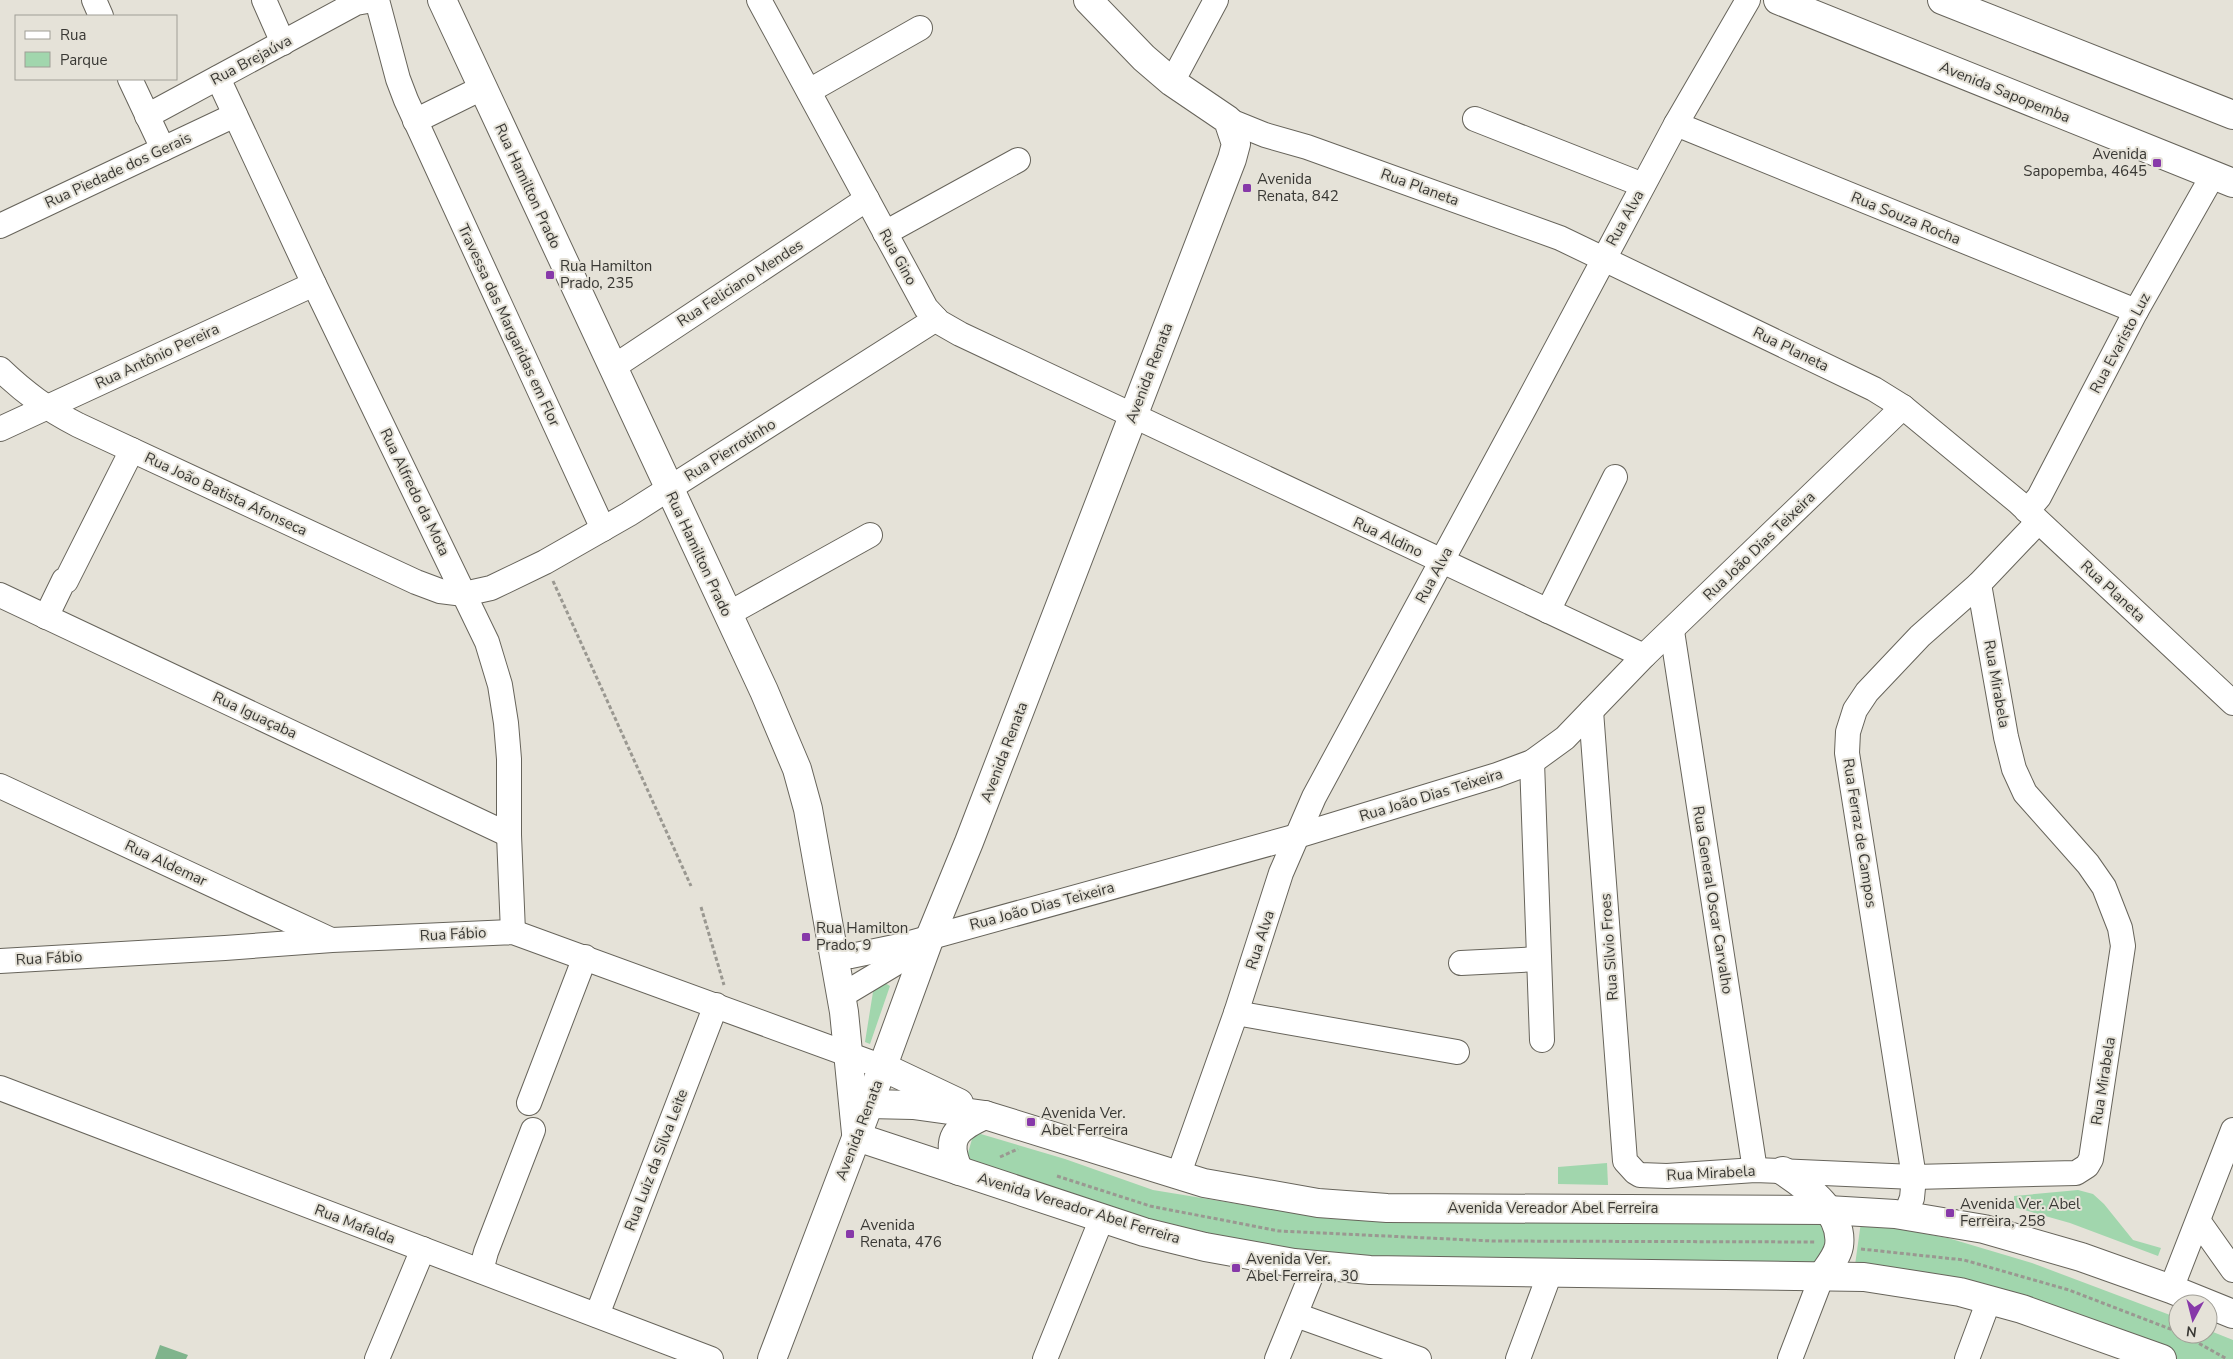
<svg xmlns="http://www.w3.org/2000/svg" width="2233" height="1359" font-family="'Nunito Sans',sans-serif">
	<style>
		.green { fill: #a1d6ad }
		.forest { fill: #7fb48c }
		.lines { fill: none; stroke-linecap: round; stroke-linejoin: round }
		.minor-casing { stroke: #67645b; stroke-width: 26 }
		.major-casing { stroke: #67645b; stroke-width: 30 }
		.path { stroke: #9a9891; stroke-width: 3; stroke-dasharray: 4 2.5; stroke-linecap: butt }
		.minor { stroke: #fff; stroke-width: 24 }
		.major { stroke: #fff; stroke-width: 28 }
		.poi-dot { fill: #8739a9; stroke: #e5e2d8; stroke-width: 2 }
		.labels { text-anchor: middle; stroke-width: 4; stroke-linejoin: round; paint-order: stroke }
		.street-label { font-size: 15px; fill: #393834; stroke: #e5e2d8 }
		.poi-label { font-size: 15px; fill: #393834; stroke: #e5e2d8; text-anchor: start }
	</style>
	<rect width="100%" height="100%" fill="#e5e2d8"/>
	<g class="green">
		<path d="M 875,977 L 890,986 L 870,1044 L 865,1042 L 873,992 L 863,984 Z"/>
		<path d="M 974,1132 L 1065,1159 L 1153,1190 L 1331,1219 L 1550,1221 L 1825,1215 L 1829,1248 L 1825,1269 L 1318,1262 L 1126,1222 L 966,1160 Z"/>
		<path d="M 1607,1163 L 1608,1185 L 1558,1184 L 1558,1167 Z"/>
		<path d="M 2078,1190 L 2093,1194 L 2104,1204 L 2133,1240 L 2161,1248 L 2158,1256 L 2070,1223 L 2014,1207 L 2014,1196 Z"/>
		<path d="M 1861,1222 L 1948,1238 L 2032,1263 L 2178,1318 L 2178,1334 L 2208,1334 L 2208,1330 L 2233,1340 L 2233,1359 L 2173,1359 L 1855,1265 Z"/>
	</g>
	<path class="forest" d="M 160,1345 L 188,1355 L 186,1359 L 155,1359 Z"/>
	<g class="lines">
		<g class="minor-casing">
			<g id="minor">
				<path d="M 94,0 L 101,16"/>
				<path d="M 264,0 L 283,43"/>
				<path d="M 377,0 L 398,79 L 406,100 L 603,529"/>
				<path d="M 759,0 L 926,308 L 939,322 L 960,334 L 1644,656"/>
				<path d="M 218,78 L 314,284 L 487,642 L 500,685 L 506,723 L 509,759 L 509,835 L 513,932"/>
				<path d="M 130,79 L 163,149"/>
				<path d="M 1172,82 L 1216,0"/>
				<path d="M 809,91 L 920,28"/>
				<path d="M 147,116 L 356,3 L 373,0"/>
				<path d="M 1475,119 L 1643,185"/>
				<path d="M 1228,120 L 1265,135 L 1307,147 L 1560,238 L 1874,389 L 1903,407 L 2018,502 L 2233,703"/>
				<path d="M 415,121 L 482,88"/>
				<path d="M 1676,124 L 2136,311"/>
				<path d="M 0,226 L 235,115"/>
				<path d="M 885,233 L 1018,160"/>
				<path d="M 612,368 L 867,199"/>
				<path d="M 0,369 C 25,393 47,409 78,425 L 416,582 L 440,591 L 464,594 L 491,588 L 545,562 L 629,514 L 936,319"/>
				<path d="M 0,429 L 314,284"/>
				<path d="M 2027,511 L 2039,497 L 2136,311 L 2213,175"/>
				<path d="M 0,595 L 509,835"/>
				<path d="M 1548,611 L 1615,477"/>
				<path d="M 728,614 L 870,535"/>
				<path d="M 46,617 L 64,580 L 66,581 L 132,450"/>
				<path d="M 1672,631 L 1755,1170"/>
				<path d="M 1591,711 L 1625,1161 L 1635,1172 L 1640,1175 L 1667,1176 L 1755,1170 L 1914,1177 L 2076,1173 L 2087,1166 L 2091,1159 L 2123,946 L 2120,928 L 2104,887 L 2088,864 L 2025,793 L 2014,769 L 2006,737 L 1979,584"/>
				<path d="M 1532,762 L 1542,1040"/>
				<path d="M 0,786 L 329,939"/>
				<path d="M 833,957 L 851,956 L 899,946 L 1297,836 L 1497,775 L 1532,762 L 1565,738 L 1644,656 L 1903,407"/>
				<path d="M 0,961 L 225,948 L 332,940 L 513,932 L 883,1067"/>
				<path d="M 1461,963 L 1539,959"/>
				<path d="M 841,996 L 901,960 L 919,946"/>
				<path d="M 1236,1013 L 1457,1052"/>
				<path d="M 0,1088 L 711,1359"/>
				<path d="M 529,1103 L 585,957"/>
				<path d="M 1178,1176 L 1236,1013 L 1281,873 L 1314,797 L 1524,409 L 1676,124 L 1748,0"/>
				<path d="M 1905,1216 L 1912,1198 L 1914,1177 L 1847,753 L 1848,732 L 1855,710 L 1867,692 L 1920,636 L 1979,584 L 2038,522"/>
				<path d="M 2199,1222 L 2233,1270"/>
				<path d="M 481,1271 L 486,1252 L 533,1130"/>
				<path d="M 2171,1289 L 2233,1130"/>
				<path d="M 597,1315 L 716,1005"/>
				<path d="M 1296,1315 L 1419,1359"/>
				<path d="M 377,1359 L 423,1249"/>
				<path d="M 1045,1359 L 1102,1218"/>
				<path d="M 1277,1359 L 1315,1266"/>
				<path d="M 1518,1359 L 1550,1273"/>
				<path d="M 1790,1359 L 1822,1276"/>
				<path d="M 1967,1359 L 1989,1300"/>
			</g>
		</g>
		<g class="major-casing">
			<g id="major">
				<path d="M 442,0 L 764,691 L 797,769 L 808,809 L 844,1012 L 856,1133"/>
				<path d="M 1778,0 L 2233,183"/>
				<path d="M 1942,0 L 2233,115"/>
				<path d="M 883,1067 L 959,1103"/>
				<path d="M 869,1104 L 913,1105 L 985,1115 L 1204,1183 L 1318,1203 L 1387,1208 L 1828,1210 L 1895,1214 L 1984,1229 L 2081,1257 L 2171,1289 L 2233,1314"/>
				<path d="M 857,1137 L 1144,1232 L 1205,1247 L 1294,1263 L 1370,1270 L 1864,1277 L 1960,1292 L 2022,1309 L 2162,1359"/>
				<path d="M 959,1171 C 944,1138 956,1128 985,1115"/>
				<path d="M 1783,1171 C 1807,1187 1844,1213 1839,1246 C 1837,1257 1828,1267 1822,1276"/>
				<path d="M 772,1359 L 869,1104 L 930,937 L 969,842 L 1232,159 L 1236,144 L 1228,120 L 1172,82 L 1144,58 L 1088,0"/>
			</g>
		</g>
		<g class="path">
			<path d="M 553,581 L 691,886"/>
			<path d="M 701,907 L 724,985"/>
			<path d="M 1000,1157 L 1018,1149"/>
			<path d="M 1057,1176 L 1150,1206 L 1279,1231 L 1492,1241 L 1816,1242"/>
			<path d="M 1861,1249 L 1964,1260 L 2069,1290 L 2178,1332"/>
			<path d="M 2182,1334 L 2227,1359"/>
		</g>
		<use href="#minor" class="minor"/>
		<use href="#major" class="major"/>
	</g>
	<g class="poi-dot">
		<rect x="2152" y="158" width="10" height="10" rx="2.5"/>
		<rect x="1242" y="183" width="10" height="10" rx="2.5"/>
		<rect x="545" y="270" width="10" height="10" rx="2.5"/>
		<rect x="801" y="932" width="10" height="10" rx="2.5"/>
		<rect x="1026" y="1117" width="10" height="10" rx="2.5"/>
		<rect x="1945" y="1208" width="10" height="10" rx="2.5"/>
		<rect x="845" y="1229" width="10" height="10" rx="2.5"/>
		<rect x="1231" y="1263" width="10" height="10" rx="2.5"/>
	</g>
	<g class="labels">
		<g class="street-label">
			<text transform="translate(251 60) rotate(-28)" y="5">Rua Brejaúva</text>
			<text transform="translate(2005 92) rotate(22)" y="5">Avenida Sapopemba</text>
			<text transform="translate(118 170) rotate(-25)" y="5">Rua Piedade dos Gerais</text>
			<text transform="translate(528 186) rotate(65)" y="5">Rua Hamilton Prado</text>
			<text transform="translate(1420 187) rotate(20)" y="5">Rua Planeta</text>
			<text transform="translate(1625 218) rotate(-61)" y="5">Rua Alva</text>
			<text transform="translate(1906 218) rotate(22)" y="5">Rua Souza Rocha</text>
			<text transform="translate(898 257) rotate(61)" y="5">Rua Gino</text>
			<text transform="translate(740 283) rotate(-33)" y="5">Rua Feliciano Mendes</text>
			<text transform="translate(509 325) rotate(65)" y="5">Travessa das Margaridas em Flor</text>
			<text transform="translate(2120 343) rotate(-62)" y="5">Rua Evaristo Luz</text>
			<text transform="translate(1791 349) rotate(26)" y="5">Rua Planeta</text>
			<text transform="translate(157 356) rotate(-25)" y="5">Rua Antônio Pereira</text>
			<text transform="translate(1149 373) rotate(-69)" y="5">Avenida Renata</text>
			<text transform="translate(730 450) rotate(-32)" y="5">Rua Pierrotinho</text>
			<text transform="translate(415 492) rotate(64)" y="5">Rua Alfredo da Mota</text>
			<text transform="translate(226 494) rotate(25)" y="5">Rua João Batista Afonseca</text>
			<text transform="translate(1388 537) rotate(25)" y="5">Rua Aldino</text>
			<text transform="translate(1759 546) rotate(-44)" y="5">Rua João Dias Teixeira</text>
			<text transform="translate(699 554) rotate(65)" y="5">Rua Hamilton Prado</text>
			<text transform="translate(1434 575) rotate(-62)" y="5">Rua Alva</text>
			<text transform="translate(2113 591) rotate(43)" y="5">Rua Planeta</text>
			<text transform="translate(1997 684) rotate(80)" y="5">Rua Mirabela</text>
			<text transform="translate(255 715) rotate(25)" y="5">Rua Iguaçaba</text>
			<text transform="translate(1004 752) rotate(-69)" y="5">Avenida Renata</text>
			<text transform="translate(1431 795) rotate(-17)" y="5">Rua João Dias Teixeira</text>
			<text transform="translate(1860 833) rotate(81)" y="5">Rua Ferraz de Campos</text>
			<text transform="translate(166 863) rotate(25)" y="5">Rua Aldemar</text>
			<text transform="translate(1713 900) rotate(81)" y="5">Rua General Oscar Carvalho</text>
			<text transform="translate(1042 906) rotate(-15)" y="5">Rua João Dias Teixeira</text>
			<text transform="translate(453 934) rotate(-3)" y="5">Rua Fábio</text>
			<text transform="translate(1260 940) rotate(-72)" y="5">Rua Alva</text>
			<text transform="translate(1609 947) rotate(-94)" y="5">Rua Silvio Froes</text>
			<text transform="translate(49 958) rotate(-3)" y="5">Rua Fábio</text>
			<text transform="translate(2103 1081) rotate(-81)" y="5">Rua Mirabela</text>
			<text transform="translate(859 1130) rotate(-69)" y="5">Avenida Renata</text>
			<text transform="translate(656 1160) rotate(-69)" y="5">Rua Luiz da Silva Leite</text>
			<text transform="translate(1711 1173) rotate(-3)" y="5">Rua Mirabela</text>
			<text transform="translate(1079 1208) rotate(17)" y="5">Avenida Vereador Abel Ferreira</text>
			<text x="1553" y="1213">Avenida Vereador Abel Ferreira</text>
			<text transform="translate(355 1224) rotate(21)" y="5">Rua Mafalda</text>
		</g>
		<g class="poi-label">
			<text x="2147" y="159" text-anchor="end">Avenida<tspan x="2147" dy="17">Sapopemba, 4645</tspan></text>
			<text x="1257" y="184">Avenida<tspan x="1257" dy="17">Renata, 842</tspan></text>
			<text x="560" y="271">Rua Hamilton<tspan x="560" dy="17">Prado, 235</tspan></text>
			<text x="816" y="933">Rua Hamilton<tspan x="816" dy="17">Prado, 9</tspan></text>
			<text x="1041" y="1118">Avenida Ver.<tspan x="1041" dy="17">Abel Ferreira</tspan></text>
			<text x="1960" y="1209">Avenida Ver. Abel<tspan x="1960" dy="17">Ferreira, 258</tspan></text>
			<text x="860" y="1230">Avenida<tspan x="860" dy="17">Renata, 476</tspan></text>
			<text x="1246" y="1264">Avenida Ver.<tspan x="1246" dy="17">Abel Ferreira, 30</tspan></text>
		</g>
	</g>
	<rect x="15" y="15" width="162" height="65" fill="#e5e2d8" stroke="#a09e96"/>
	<rect x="25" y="31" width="25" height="8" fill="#ffffff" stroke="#a09e96"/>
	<text x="60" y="40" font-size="15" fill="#393834">Rua</text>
	<rect x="25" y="52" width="25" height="15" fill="#a1d6ad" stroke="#a09e96"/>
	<text x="60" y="65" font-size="15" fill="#393834">Parque</text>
	<g transform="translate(2193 1319) rotate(187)"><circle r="24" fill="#e5e2d8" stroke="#a09e96"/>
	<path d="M0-4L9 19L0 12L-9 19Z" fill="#8739a9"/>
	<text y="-8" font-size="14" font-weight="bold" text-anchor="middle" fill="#393834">N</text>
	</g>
</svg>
